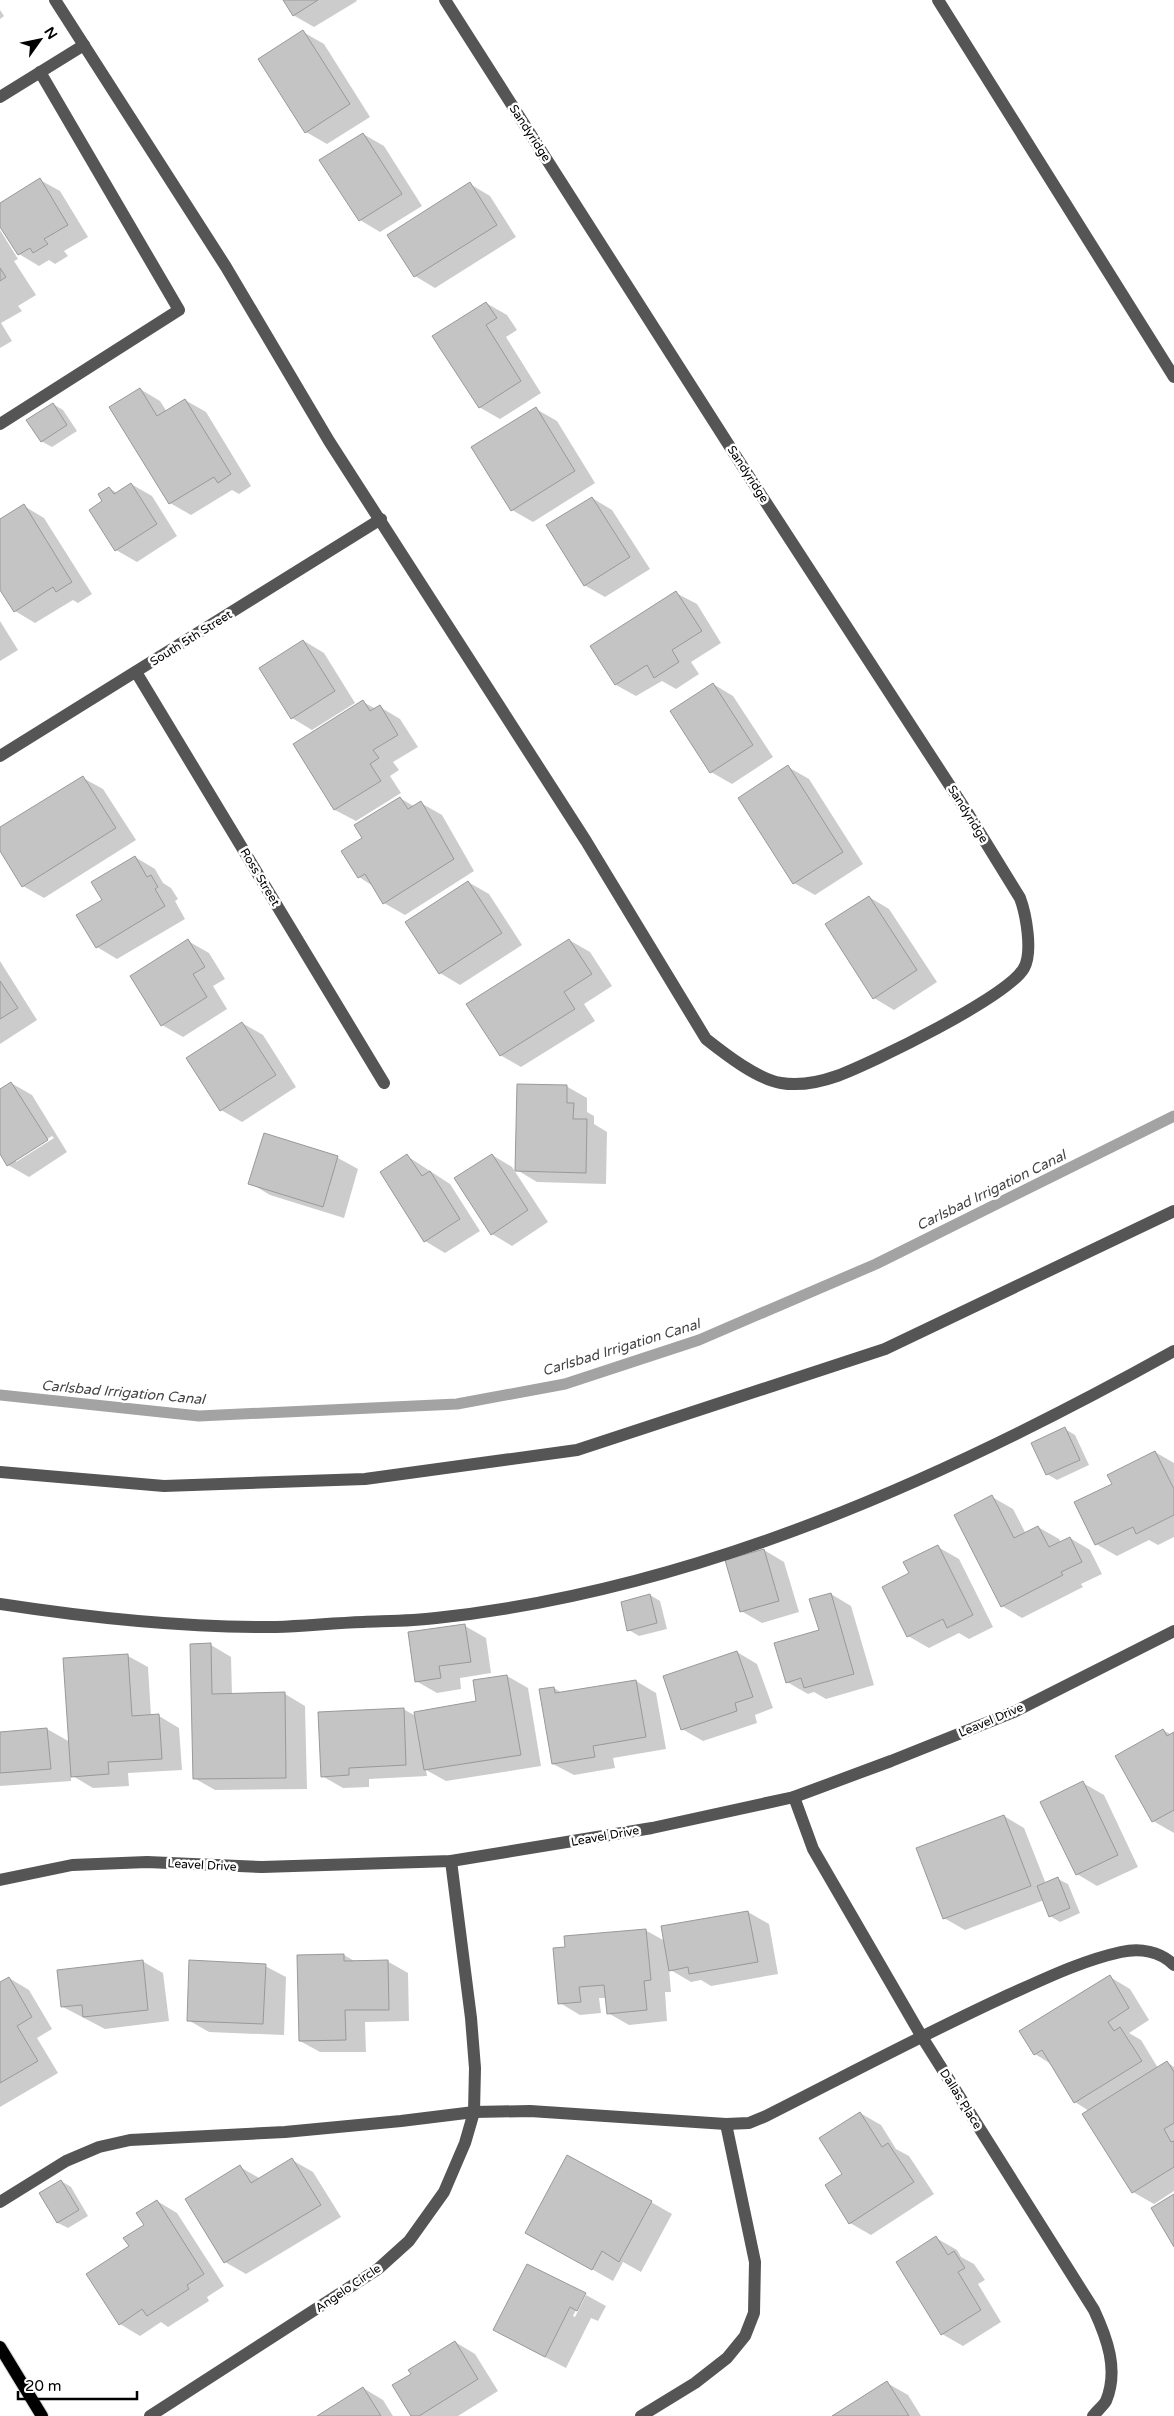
<svg xmlns="http://www.w3.org/2000/svg" width="1174" height="2416" font-family="'Varela Round',sans-serif">
	<style>
		.shadow { fill: #0003; fill-rule: evenodd }
		.lines { fill: none; stroke-linecap: round; stroke-linejoin: round }
		.stream { stroke: #a3a3a3; stroke-width: 11 }
		.building { fill: #c4c4c4; stroke: #999 }
		.major-casing { stroke: #dbdbdb; stroke-width: 14 }
		.minor { stroke: #555; stroke-width: 12 }
		.major { stroke: #000; stroke-width: 12 }
		.labels { text-anchor: middle; stroke-width: 5; stroke-linejoin: round; paint-order: stroke }
		.street-label { font-size: 12px; fill: #000; stroke: #fff }
		.water-label { font-size: 14px; font-style: italic; fill: #444; stroke: #fff }
	</style>
	<rect width="100%" height="100%" fill="#fff"/>
	<g class="shadow">
		<path d="M 284,0 L 356,0 L 357,1 L 314,27 L 293,15 Z"/>
		<path d="M 0,10 L 4,16 L 0,19 Z"/>
		<path d="M 303,32 L 324,44 L 370,117 L 327,144 L 306,132 Z"/>
		<path d="M 363,134 L 384,146 L 422,206 L 380,232 L 360,220 Z"/>
		<path d="M 40,180 L 60,191 L 88,237 L 64,251 L 68,256 L 55,264 L 49,260 L 39,266 L 19,254 L 0,224 L 0,204 Z"/>
		<path d="M 470,184 L 490,196 L 516,237 L 435,288 L 415,276 Z"/>
		<path d="M 0,230 L 18,259 L 14,261 L 36,295 L 18,306 L 22,311 L 1,323 L 12,341 L 0,348 Z"/>
		<path d="M 486,303 L 507,315 L 517,330 L 506,337 L 541,393 L 500,419 L 479,407 Z"/>
		<path d="M 140,389 L 160,401 L 167,412 L 185,400 L 206,412 L 251,486 L 239,494 L 232,490 L 191,515 L 170,503 Z"/>
		<path d="M 53,404 L 63,410 L 77,431 L 52,447 L 41,441 Z"/>
		<path d="M 536,409 L 557,421 L 595,483 L 533,522 L 512,510 Z"/>
		<path d="M 131,484 L 152,496 L 177,536 L 137,562 L 116,550 L 104,502 L 109,488 L 117,493 Z"/>
		<path d="M 592,498 L 612,510 L 650,569 L 605,597 L 584,585 Z"/>
		<path d="M 24,506 L 44,518 L 92,594 L 78,603 L 73,600 L 35,623 L 15,611 L 0,588 L 0,521 Z"/>
		<path d="M 676,593 L 697,604 L 721,643 L 691,662 L 699,674 L 676,689 L 662,681 L 636,696 L 616,685 Z"/>
		<path d="M 0,621 L 18,650 L 0,661 Z"/>
		<path d="M 304,641 L 324,653 L 355,703 L 312,730 L 292,718 Z"/>
		<path d="M 713,684 L 733,696 L 773,757 L 732,784 L 711,772 Z"/>
		<path d="M 363,702 L 376,709 L 380,707 L 400,719 L 418,747 L 393,762 L 399,770 L 390,776 L 401,793 L 356,821 L 335,810 L 294,744 Z"/>
		<path d="M 788,767 L 809,779 L 863,864 L 815,895 L 794,883 L 739,798 Z"/>
		<path d="M 83,778 L 103,789 L 136,840 L 44,898 L 23,886 L 0,848 L 0,829 Z"/>
		<path d="M 400,798 L 415,807 L 421,803 L 442,815 L 474,871 L 405,915 L 384,903 L 373,886 L 359,877 L 364,839 Z"/>
		<path d="M 135,857 L 155,869 L 163,883 L 171,888 L 178,899 L 175,901 L 185,919 L 117,959 L 97,947 L 104,900 Z"/>
		<path d="M 468,882 L 489,894 L 522,945 L 460,985 L 440,973 Z"/>
		<path d="M 869,897 L 889,909 L 937,982 L 894,1010 L 874,998 Z"/>
		<path d="M 569,940 L 590,952 L 612,986 L 584,1004 L 595,1021 L 521,1067 L 500,1055 Z"/>
		<path d="M 188,941 L 209,953 L 225,979 L 213,986 L 227,1009 L 183,1037 L 162,1025 Z"/>
		<path d="M 0,961 L 37,1020 L 0,1044 Z"/>
		<path d="M 242,1023 L 263,1035 L 296,1087 L 242,1122 L 221,1110 Z"/>
		<path d="M 11,1083 L 32,1095 L 67,1152 L 29,1177 L 8,1165 L 0,1152 L 0,1090 ZM 52,1136 L 54,1138 L 16,1162 L 16,1159 Z"/>
		<path d="M 566,1086 L 587,1098 L 587,1112 L 594,1116 L 594,1124 L 607,1132 L 606,1184 L 537,1182 L 517,1170 Z"/>
		<path d="M 265,1135 L 338,1158 L 358,1169 L 344,1218 L 270,1195 L 250,1183 Z"/>
		<path d="M 492,1155 L 512,1167 L 548,1222 L 512,1246 L 492,1234 Z"/>
		<path d="M 407,1156 L 450,1184 L 480,1231 L 445,1253 L 425,1241 Z"/>
		<path d="M 1065,1429 L 1075,1435 L 1089,1465 L 1057,1480 L 1047,1474 Z"/>
		<path d="M 1155,1452 L 1174,1463 L 1174,1537 L 1158,1545 L 1149,1540 L 1117,1556 L 1096,1544 L 1113,1485 Z"/>
		<path d="M 992,1497 L 1013,1509 L 1026,1534 L 1038,1527 L 1059,1539 L 1061,1543 L 1070,1538 L 1090,1550 L 1102,1574 L 1081,1584 L 1083,1587 L 1022,1618 L 1002,1606 Z"/>
		<path d="M 938,1547 L 959,1559 L 993,1627 L 969,1639 L 959,1633 L 929,1648 L 908,1636 L 910,1574 Z"/>
		<path d="M 764,1550 L 784,1562 L 799,1612 L 762,1623 L 741,1611 Z"/>
		<path d="M 831,1594 L 851,1606 L 874,1685 L 826,1699 L 814,1692 L 808,1694 L 787,1682 L 821,1631 Z"/>
		<path d="M 650,1595 L 660,1601 L 667,1629 L 639,1636 L 629,1630 Z"/>
		<path d="M 465,1626 L 486,1638 L 491,1673 L 460,1678 L 461,1689 L 437,1693 L 416,1681 Z"/>
		<path d="M 211,1645 L 231,1657 L 232,1695 L 285,1694 L 305,1706 L 307,1789 L 215,1790 L 194,1778 Z"/>
		<path d="M 737,1652 L 757,1664 L 773,1708 L 755,1715 L 757,1723 L 703,1741 L 682,1729 Z"/>
		<path d="M 128,1656 L 148,1667 L 151,1716 L 159,1716 L 179,1728 L 182,1770 L 128,1773 L 129,1786 L 93,1788 L 71,1775 L 71,1781 L 0,1786 L 0,1733 L 47,1729 L 70,1742 Z"/>
		<path d="M 507,1676 L 528,1688 L 541,1766 L 446,1781 L 426,1770 L 427,1776 L 369,1779 L 369,1787 L 343,1788 L 322,1776 L 403,1709 L 416,1716 L 478,1703 Z"/>
		<path d="M 636,1681 L 656,1693 L 666,1749 L 613,1758 L 615,1768 L 574,1775 L 553,1764 L 554,1688 L 562,1693 Z"/>
		<path d="M 1163,1730 L 1172,1735 L 1174,1734 L 1174,1833 L 1153,1821 Z"/>
		<path d="M 1083,1783 L 1104,1795 L 1138,1867 L 1097,1886 L 1077,1874 Z"/>
		<path d="M 1004,1816 L 1024,1828 L 1046,1884 L 1058,1879 L 1068,1884 L 1080,1913 L 1060,1922 L 1050,1916 L 1044,1900 L 965,1930 L 944,1918 Z"/>
		<path d="M 748,1912 L 769,1924 L 778,1974 L 711,1986 L 701,1980 L 691,1982 L 669,1969 L 671,1992 L 665,1992 L 667,2021 L 629,2025 L 608,2013 L 607,1998 L 599,1998 L 601,2013 L 580,2015 L 560,2003 L 645,1930 L 665,1941 Z"/>
		<path d="M 344,1955 L 356,1962 L 387,1961 L 408,1973 L 409,2021 L 365,2022 L 366,2052 L 320,2052 L 300,2041 Z"/>
		<path d="M 142,1961 L 163,1973 L 169,2021 L 105,2029 L 63,2007 Z"/>
		<path d="M 265,1966 L 286,1977 L 284,2035 L 209,2032 L 188,2020 Z"/>
		<path d="M 1110,1977 L 1130,1989 L 1149,2020 L 1129,2033 L 1141,2040 L 1158,2068 L 1167,2062 L 1174,2067 L 1174,2191 L 1154,2204 L 1133,2192 L 1089,2111 L 1075,2102 L 1051,2064 L 1035,2054 Z"/>
		<path d="M 9,1978 L 29,1990 L 52,2029 L 37,2038 L 58,2073 L 0,2107 L 0,1983 Z"/>
		<path d="M 860,2113 L 881,2125 L 896,2149 L 909,2156 L 934,2194 L 871,2235 L 850,2223 L 843,2174 Z"/>
		<path d="M 292,2160 L 313,2172 L 341,2217 L 246,2274 L 225,2262 L 187,2199 L 240,2167 L 261,2179 Z"/>
		<path d="M 61,2181 L 71,2187 L 88,2216 L 68,2228 L 58,2223 Z"/>
		<path d="M 157,2201 L 177,2213 L 224,2286 L 207,2297 L 209,2301 L 168,2327 L 161,2322 L 140,2336 L 120,2324 L 130,2246 L 146,2225 Z"/>
		<path d="M 651,2202 L 672,2214 L 641,2272 L 623,2262 L 613,2281 L 547,2244 Z"/>
		<path d="M 936,2238 L 957,2250 L 961,2257 L 974,2264 L 985,2280 L 978,2284 L 1001,2322 L 963,2346 L 942,2334 Z"/>
		<path d="M 584,2294 L 573,2316 L 575,2317 L 586,2295 L 606,2306 L 598,2321 L 591,2318 L 566,2368 L 516,2342 Z"/>
		<path d="M 455,2342 L 475,2354 L 498,2391 L 458,2416 L 413,2416 L 412,2375 Z"/>
		<path d="M 887,2383 L 908,2395 L 921,2416 L 834,2416 Z"/>
		<path d="M 363,2388 L 383,2400 L 393,2416 L 319,2416 Z"/>
	</g>
	<g class="lines">
		<path class="stream" d="M 0,1395 L 199,1416 L 457,1404 L 565,1384 L 699,1340 L 876,1264 L 1174,1116"/>
	</g>
	<g class="building">
		<path d="M 283,0 L 318,0 L 293,16 Z"/>
		<path d="M 303,30 L 350,104 L 305,133 L 258,59 Z"/>
		<path d="M 363,133 L 402,194 L 359,221 L 319,160 Z"/>
		<path d="M 40,178 L 68,225 L 44,239 L 48,244 L 33,253 L 30,248 L 18,255 L 0,227 L 0,203 Z"/>
		<path d="M 470,182 L 497,225 L 414,277 L 387,235 Z"/>
		<path d="M 0,268 L 6,277 L 0,281 Z"/>
		<path d="M 486,302 L 497,318 L 486,325 L 521,381 L 479,408 L 432,336 Z"/>
		<path d="M 140,388 L 157,416 L 185,399 L 231,474 L 218,483 L 214,477 L 169,504 L 109,407 Z"/>
		<path d="M 53,403 L 67,425 L 41,442 L 26,420 Z"/>
		<path d="M 536,407 L 575,471 L 511,511 L 471,447 Z"/>
		<path d="M 131,483 L 157,524 L 115,551 L 89,510 L 102,501 L 98,494 L 109,487 L 114,494 Z"/>
		<path d="M 592,497 L 630,557 L 584,586 L 546,525 Z"/>
		<path d="M 24,504 L 72,582 L 56,592 L 53,587 L 14,612 L 0,590 L 0,519 Z"/>
		<path d="M 676,591 L 702,631 L 672,650 L 679,662 L 654,678 L 647,665 L 615,685 L 590,646 Z"/>
		<path d="M 303,640 L 335,691 L 291,719 L 259,668 Z"/>
		<path d="M 713,683 L 753,745 L 710,773 L 670,711 Z"/>
		<path d="M 363,700 L 370,711 L 380,705 L 398,735 L 373,750 L 379,758 L 370,764 L 381,781 L 334,810 L 293,744 Z"/>
		<path d="M 788,765 L 843,852 L 793,884 L 738,798 Z"/>
		<path d="M 83,776 L 116,828 L 22,887 L 0,851 L 0,827 Z"/>
		<path d="M 400,797 L 408,809 L 421,801 L 454,859 L 383,904 L 365,874 L 358,878 L 341,851 L 362,838 L 354,825 Z"/>
		<path d="M 135,856 L 147,877 L 151,875 L 158,887 L 155,889 L 165,906 L 96,948 L 76,915 L 102,900 L 91,882 Z"/>
		<path d="M 468,881 L 502,933 L 439,974 L 405,922 Z"/>
		<path d="M 869,896 L 917,970 L 873,999 L 825,924 Z"/>
		<path d="M 188,939 L 205,967 L 193,974 L 207,997 L 161,1026 L 130,976 Z"/>
		<path d="M 569,939 L 592,974 L 564,992 L 575,1009 L 500,1056 L 466,1004 Z"/>
		<path d="M 0,981 L 18,1008 L 0,1019 Z"/>
		<path d="M 242,1022 L 276,1075 L 220,1111 L 186,1058 Z"/>
		<path d="M 11,1082 L 48,1140 L 7,1166 L 0,1154 L 0,1089 Z"/>
		<path d="M 517,1084 L 567,1085 L 567,1103 L 574,1103 L 573,1119 L 587,1119 L 586,1173 L 515,1171 Z"/>
		<path d="M 264,1133 L 338,1156 L 323,1207 L 248,1184 Z"/>
		<path d="M 407,1154 L 422,1176 L 430,1171 L 460,1219 L 424,1242 L 380,1172 Z"/>
		<path d="M 492,1154 L 528,1210 L 491,1235 L 454,1178 Z"/>
		<path d="M 1065,1427 L 1080,1460 L 1046,1475 L 1031,1443 Z"/>
		<path d="M 1155,1451 L 1174,1489 L 1174,1515 L 1136,1534 L 1133,1527 L 1095,1545 L 1074,1502 L 1112,1484 L 1107,1475 Z"/>
		<path d="M 992,1495 L 1014,1538 L 1038,1526 L 1049,1547 L 1070,1537 L 1082,1562 L 1061,1572 L 1063,1575 L 1001,1607 L 954,1515 Z"/>
		<path d="M 938,1545 L 973,1615 L 947,1628 L 943,1619 L 907,1637 L 882,1587 L 909,1573 L 903,1562 Z"/>
		<path d="M 764,1549 L 779,1601 L 740,1612 L 725,1560 Z"/>
		<path d="M 831,1593 L 854,1674 L 804,1688 L 801,1678 L 786,1683 L 774,1643 L 819,1630 L 809,1599 Z"/>
		<path d="M 650,1594 L 657,1623 L 627,1631 L 621,1602 Z"/>
		<path d="M 465,1624 L 471,1662 L 439,1666 L 441,1678 L 415,1682 L 408,1632 Z"/>
		<path d="M 211,1643 L 212,1694 L 285,1692 L 286,1778 L 193,1779 L 190,1644 Z"/>
		<path d="M 737,1651 L 753,1697 L 735,1703 L 737,1711 L 681,1730 L 663,1676 Z"/>
		<path d="M 128,1654 L 132,1716 L 159,1714 L 162,1759 L 108,1762 L 109,1774 L 71,1777 L 63,1658 Z"/>
		<path d="M 507,1675 L 521,1755 L 424,1770 L 414,1712 L 476,1701 L 473,1680 Z"/>
		<path d="M 636,1680 L 646,1737 L 593,1746 L 595,1757 L 552,1764 L 539,1689 L 554,1687 L 555,1693 Z"/>
		<path d="M 404,1708 L 406,1765 L 349,1768 L 349,1775 L 321,1777 L 318,1712 Z"/>
		<path d="M 47,1728 L 51,1769 L 0,1773 L 0,1732 Z"/>
		<path d="M 1163,1729 L 1167,1736 L 1174,1732 L 1174,1810 L 1152,1822 L 1115,1756 Z"/>
		<path d="M 1083,1781 L 1118,1855 L 1076,1875 L 1040,1802 Z"/>
		<path d="M 1004,1815 L 1031,1886 L 943,1919 L 916,1848 Z"/>
		<path d="M 1058,1877 L 1070,1908 L 1049,1917 L 1037,1886 Z"/>
		<path d="M 748,1911 L 758,1962 L 689,1974 L 688,1967 L 669,1971 L 661,1926 Z"/>
		<path d="M 646,1929 L 651,1980 L 644,1981 L 647,2010 L 607,2014 L 604,1985 L 579,1987 L 581,2002 L 558,2004 L 553,1948 L 565,1947 L 564,1936 Z"/>
		<path d="M 344,1954 L 344,1961 L 388,1960 L 389,2010 L 345,2010 L 346,2040 L 299,2041 L 297,1955 Z"/>
		<path d="M 143,1960 L 148,2010 L 83,2017 L 82,2005 L 61,2007 L 57,1970 Z"/>
		<path d="M 189,1960 L 266,1964 L 263,2024 L 187,2021 Z"/>
		<path d="M 1110,1975 L 1129,2008 L 1108,2022 L 1114,2031 L 1120,2027 L 1142,2061 L 1074,2103 L 1042,2050 L 1034,2055 L 1019,2031 Z"/>
		<path d="M 9,1977 L 32,2017 L 17,2026 L 38,2061 L 0,2083 L 0,1982 Z"/>
		<path d="M 1167,2061 L 1174,2072 L 1174,2123 L 1164,2129 L 1171,2142 L 1174,2141 L 1174,2167 L 1132,2193 L 1082,2114 Z"/>
		<path d="M 860,2112 L 882,2147 L 888,2143 L 914,2182 L 849,2224 L 825,2185 L 842,2174 L 819,2138 Z"/>
		<path d="M 567,2155 L 652,2201 L 619,2262 L 602,2251 L 592,2270 L 525,2233 Z"/>
		<path d="M 292,2158 L 321,2205 L 224,2263 L 185,2199 L 240,2165 L 251,2183 Z"/>
		<path d="M 61,2180 L 79,2210 L 57,2223 L 39,2193 Z"/>
		<path d="M 1174,2194 L 1174,2247 L 1151,2208 Z"/>
		<path d="M 157,2200 L 204,2274 L 187,2285 L 189,2289 L 147,2316 L 142,2309 L 119,2325 L 86,2274 L 129,2246 L 123,2238 L 144,2225 L 136,2213 Z"/>
		<path d="M 936,2236 L 948,2255 L 954,2251 L 965,2268 L 958,2272 L 981,2310 L 941,2335 L 896,2262 Z"/>
		<path d="M 527,2264 L 586,2293 L 577,2311 L 570,2307 L 545,2357 L 493,2330 Z"/>
		<path d="M 455,2341 L 478,2379 L 419,2416 L 411,2416 L 392,2385 L 411,2374 L 408,2370 Z"/>
		<path d="M 887,2381 L 909,2416 L 832,2416 Z"/>
		<path d="M 363,2387 L 381,2416 L 317,2416 Z"/>
	</g>
	<g class="lines">
		<g class="major-casing">
			<path id="major" d="M 0,2347 L 42,2416"/>
		</g>
		<g class="minor">
			<path d="M 55,0 L 226,267 L 329,441 L 586,841 L 706,1039 C 725,1054 757,1079 781,1083 C 799,1086 820,1082 837,1076 C 872,1063 1008,997 1024,968 C 1033,952 1026,914 1020,898 L 967,812 L 739,461 L 445,0"/>
			<path d="M 938,0 L 1174,377"/>
			<path d="M 0,97 L 84,45"/>
			<path d="M 0,424 L 179,310 L 40,72"/>
			<path d="M 136,672 L 384,1083"/>
			<path d="M 0,756 L 381,519"/>
			<path d="M 0,1472 L 164,1486 L 365,1479 L 577,1450 L 885,1349 L 1174,1211"/>
			<path d="M 0,1604 C 91,1618 184,1628 276,1627 C 305,1626 334,1623 363,1622 C 387,1621 412,1621 436,1618 C 698,1590 946,1478 1174,1351"/>
			<path d="M 794,1797 L 813,1849 L 922,2037 L 1094,2310 C 1107,2338 1119,2370 1106,2401 C 1103,2406 1097,2411 1093,2416"/>
			<path d="M 0,1880 L 72,1865 L 147,1862 L 262,1867 L 451,1861 L 652,1828 L 794,1797 L 891,1761 L 1016,1711 L 1174,1631"/>
			<path d="M 0,2202 L 66,2161 L 99,2147 L 130,2140 L 285,2132 L 401,2121 L 474,2112 L 530,2111 L 726,2124 L 749,2123 L 766,2116 C 845,2076 924,2034 1004,1997 C 1042,1980 1080,1961 1121,1952 C 1140,1948 1160,1951 1174,1965"/>
			<path d="M 150,2416 L 378,2269 L 409,2241 L 444,2192 L 465,2143 L 474,2112 L 475,2068 L 471,2018 L 451,1861"/>
			<path d="M 641,2416 L 695,2383 L 727,2358 L 745,2336 L 754,2313 L 755,2262 L 726,2124"/>
		</g>
		<use href="#major" class="major"/>
	</g>
	<g class="labels">
		<g class="street-label">
			<text transform="translate(530 133) rotate(57)" y="4">Sandyridge</text>
			<text transform="translate(748 474) rotate(57)" y="4">Sandyridge</text>
			<text transform="translate(191 638) rotate(-32)" y="4">South 5th Street</text>
			<text transform="translate(968 814) rotate(58)" y="4">Sandyridge</text>
			<text transform="translate(260 877) rotate(59)" y="4">Ross Street</text>
			<text transform="translate(991 1720) rotate(-23)" y="4">Leavel Drive</text>
			<text transform="translate(605 1836) rotate(-10)" y="4">Leavel Drive</text>
			<text transform="translate(202 1865) rotate(3)" y="4">Leavel Drive</text>
			<text transform="translate(961 2099) rotate(58)" y="4">Dallas Place</text>
			<text transform="translate(348 2288) rotate(-34)" y="4">Angelo Circle</text>
		</g>
		<g class="water-label">
			<text transform="translate(991 1190) rotate(-26)" y="5">Carlsbad Irrigation Canal</text>
			<text transform="translate(621 1347) rotate(-17)" y="5">Carlsbad Irrigation Canal</text>
			<text transform="translate(123 1392) rotate(5)" y="5">Carlsbad Irrigation Canal</text>
		</g>
	</g>
	<g transform="translate(40 40) rotate(57)" stroke="#ffffff" stroke-width="4" paint-order="stroke">
	<path d="M0-4L9 19L0 12L-9 19Z" fill="#000000"/>
	<text y="-8" font-size="14" font-weight="bold" text-anchor="middle" fill="#000000">N</text>
	</g>
	<path d="M18 2391v8h119v-8" fill="none" stroke="#000000" stroke-width="2.5"/>
	<text x="25" y="2391" font-size="15" fill="#000000" stroke="#ffffff" stroke-width="4" paint-order="stroke">20 m</text>
</svg>
